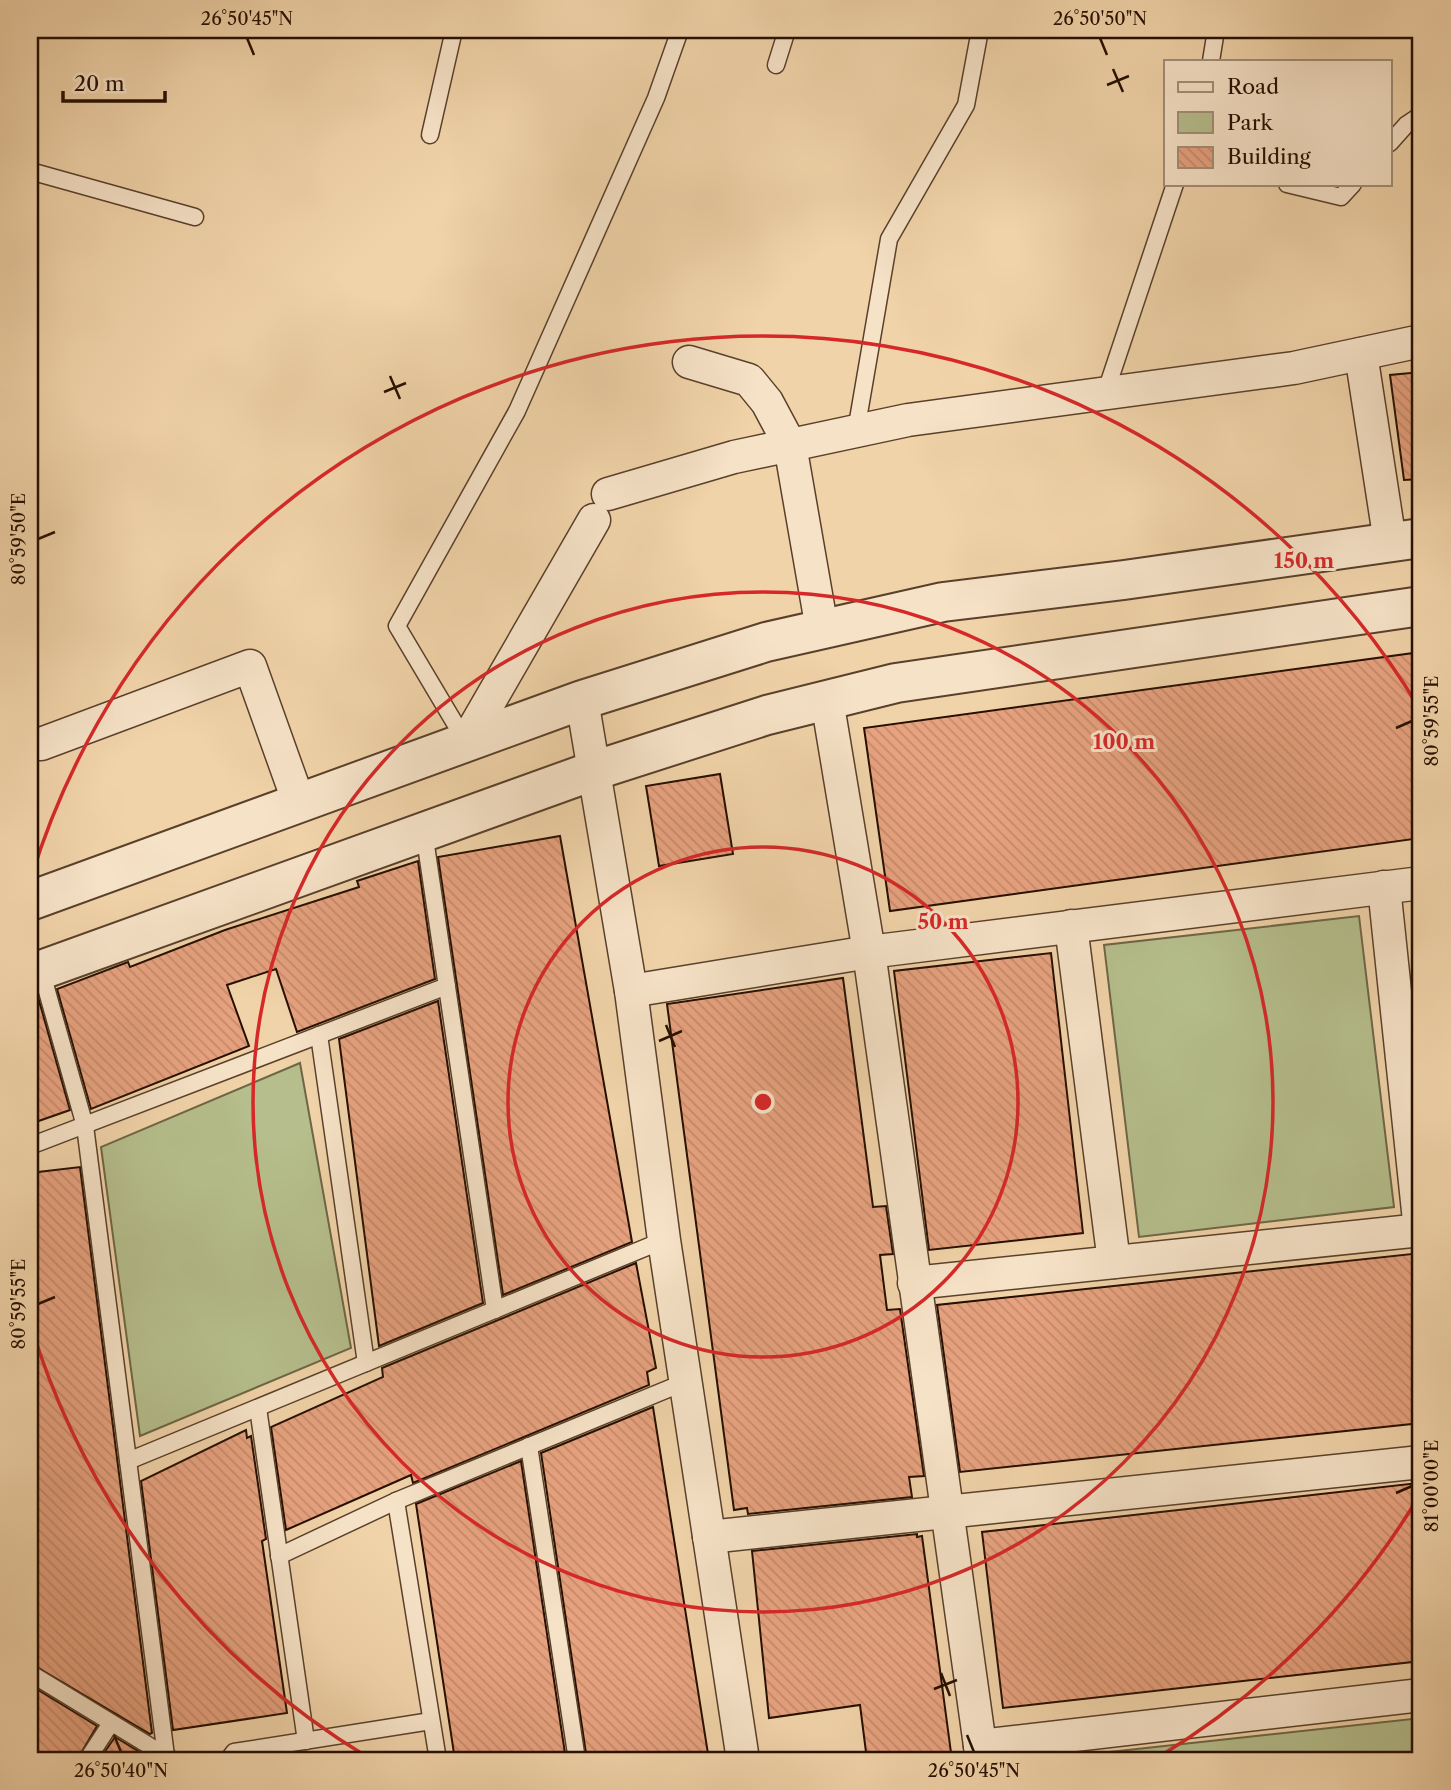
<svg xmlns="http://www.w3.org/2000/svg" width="1451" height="1790" font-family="'Libre Caslon Text',serif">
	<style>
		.green { fill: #b5be8c; stroke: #6e6646; stroke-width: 2 }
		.building { fill: url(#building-back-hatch); stroke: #260f01; stroke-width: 2 }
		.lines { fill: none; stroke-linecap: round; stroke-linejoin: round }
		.service-casing { stroke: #59402b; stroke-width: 19 }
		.minor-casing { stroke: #59402b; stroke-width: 35 }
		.tertiary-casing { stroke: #59402b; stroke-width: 42 }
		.service { stroke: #f6e2c7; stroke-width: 16 }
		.minor { stroke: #f6e2c7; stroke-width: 32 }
		.tertiary { stroke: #f6e2c7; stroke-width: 38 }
		.ticks { fill: none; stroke: #260f01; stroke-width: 2.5 }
		.ring { fill: none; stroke: #d62828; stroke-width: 3.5 }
		.centre { fill: #d62828; stroke: #f6e2c7; stroke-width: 3.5 }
		.ring-label { font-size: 21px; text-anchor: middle; font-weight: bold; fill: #d62828; stroke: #f6e2c7; stroke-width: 6; stroke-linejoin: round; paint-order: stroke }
		.neatline { fill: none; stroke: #260f01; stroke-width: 2.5 }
		.ticks-label { font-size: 18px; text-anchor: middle; fill: #260f01 }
	</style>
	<defs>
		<pattern id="building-back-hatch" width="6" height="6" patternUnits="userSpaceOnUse" patternTransform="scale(1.75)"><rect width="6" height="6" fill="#e7a27f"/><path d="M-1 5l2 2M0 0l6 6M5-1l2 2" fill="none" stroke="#c68a6c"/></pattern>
	</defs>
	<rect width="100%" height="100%" fill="#f1d3a9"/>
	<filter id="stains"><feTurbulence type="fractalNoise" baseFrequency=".00286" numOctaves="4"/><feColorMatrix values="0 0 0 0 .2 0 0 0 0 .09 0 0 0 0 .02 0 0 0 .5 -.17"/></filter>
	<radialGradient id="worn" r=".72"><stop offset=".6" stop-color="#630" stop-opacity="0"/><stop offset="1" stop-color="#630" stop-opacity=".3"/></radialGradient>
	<g class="green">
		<path d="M 1359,916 L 1394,1207 L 1139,1237 L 1104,945 Z"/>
		<path d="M 300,1063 L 351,1348 L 140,1436 L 101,1147 Z"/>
		<path d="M 1421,1718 L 1421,1760 L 1036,1760 Z"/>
	</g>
	<g class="building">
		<path d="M 1421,372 L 1421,479 L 1404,480 L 1390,375 Z"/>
		<path d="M 1421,652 L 1421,838 L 890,911 L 864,728 Z"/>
		<path d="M 720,774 L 733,854 L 659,866 L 646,786 Z"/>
		<path d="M 560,836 L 632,1242 L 503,1295 L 438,857 Z"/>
		<path d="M 418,861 L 435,979 L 297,1032 L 276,969 L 227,985 L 249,1046 L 91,1109 L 57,989 L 128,962 L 130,967 L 225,930 L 359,887 L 357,881 Z"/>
		<path d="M 1051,953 L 1083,1233 L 929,1250 L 894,971 Z"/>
		<path d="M 843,978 L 873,1207 L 886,1206 L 893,1254 L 880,1255 L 887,1310 L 900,1309 L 924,1476 L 909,1477 L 912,1497 L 748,1514 L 747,1508 L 734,1510 L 667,1004 Z"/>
		<path d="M 38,997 L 70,1110 L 30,1124 L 30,1000 Z"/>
		<path d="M 438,1001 L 483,1303 L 379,1346 L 339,1039 Z"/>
		<path d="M 80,1167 L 152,1733 L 150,1734 L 30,1663 L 30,1173 Z"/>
		<path d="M 1421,1253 L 1421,1423 L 960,1472 L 937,1305 Z"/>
		<path d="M 636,1263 L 656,1368 L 647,1372 L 649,1385 L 413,1483 L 411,1475 L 286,1530 L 271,1427 L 383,1377 L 382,1368 Z"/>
		<path d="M 653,1407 L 709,1760 L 587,1760 L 541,1453 Z"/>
		<path d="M 246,1430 L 247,1438 L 251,1436 L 266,1539 L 262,1541 L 287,1713 L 173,1730 L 141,1481 Z"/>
		<path d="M 521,1461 L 566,1760 L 455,1760 L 416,1504 Z"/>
		<path d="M 1418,1483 L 1421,1513 L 1421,1661 L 1003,1708 L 982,1532 Z"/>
		<path d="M 917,1534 L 917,1537 L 922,1536 L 952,1760 L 867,1760 L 860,1705 L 769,1718 L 752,1551 Z"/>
		<path d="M 30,1685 L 97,1726 L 77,1760 L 30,1760 Z"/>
		<path d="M 115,1737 L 153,1760 L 99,1760 Z"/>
	</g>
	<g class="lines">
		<g class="service-casing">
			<g id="service">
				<path d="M 1211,61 L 1216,30"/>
				<path d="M 776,65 L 787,30"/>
				<path d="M 430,135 L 454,30"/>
				<path d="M 1390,143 L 1406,125 L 1421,115"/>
				<path d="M 30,171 L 195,217"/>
				<path d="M 1287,184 L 1341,197 L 1353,184"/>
				<path d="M 1105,394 L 1175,184"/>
				<path d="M 856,431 L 889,239 L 966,105 L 980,30"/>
				<path d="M 466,742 L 397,626 L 517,411 L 656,98 L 680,30"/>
				<path d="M 424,832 L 495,1310"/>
				<path d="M 41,970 L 85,1126 L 166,1756"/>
				<path d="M 319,1035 L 366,1363"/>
				<path d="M 30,1146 L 447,986"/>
				<path d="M 258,1408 L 306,1741"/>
				<path d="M 529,1446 L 577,1760"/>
				<path d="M 128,1461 L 664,1240"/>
				<path d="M 396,1501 L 438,1760"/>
				<path d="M 279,1556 L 396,1501 L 685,1382"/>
				<path d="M 30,1673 L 171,1759"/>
				<path d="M 87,1760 L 111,1723"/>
				<path d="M 228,1760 L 234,1752 L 431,1721"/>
			</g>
		</g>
		<g class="minor-casing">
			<g id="minor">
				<path d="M 1361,354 L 1390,542"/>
				<path d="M 689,362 L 749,380 L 767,402 L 790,445 L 822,629"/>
				<path d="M 608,494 L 734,457 L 908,420 L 1294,368 L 1421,341"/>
				<path d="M 582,700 L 631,991 L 664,1240 L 743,1760"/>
				<path d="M 827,700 L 869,952 L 982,1760"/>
				<path d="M 30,742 L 41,744 L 250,666 L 299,803"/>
				<path d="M 466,742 L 594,520"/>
				<path d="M 1384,887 L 1420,1230"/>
				<path d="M 1071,926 L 1114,1262"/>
				<path d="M 631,991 L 869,952 L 1421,883"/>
				<path d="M 914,1283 L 1421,1230"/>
				<path d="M 709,1537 L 1421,1462"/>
				<path d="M 980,1746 L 1421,1695"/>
			</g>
		</g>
		<g class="tertiary-casing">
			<g id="tertiary">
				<path d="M 30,901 L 582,700 L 766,642 L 943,602 L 1124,580 L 1421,538"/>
				<path d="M 30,974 L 593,771 L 767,715 L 896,683 L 1421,606"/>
			</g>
		</g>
		<use href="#service" class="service"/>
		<use href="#minor" class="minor"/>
		<use href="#tertiary" class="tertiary"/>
	</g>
	<path class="ticks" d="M 247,38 L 254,55M 1100,38 L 1107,55M 1113,69 L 1123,92M 1107,85 L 1129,76M 390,376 L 400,399M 384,392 L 406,383M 38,539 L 55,532M 1396,728 L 1412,721M 666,1025 L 675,1047M 659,1041 L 682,1031M 38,1304 L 55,1297M 1396,1493 L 1412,1486M 941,1673 L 950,1696M 934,1689 L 957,1680M 114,1735 L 121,1752M 967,1735 L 974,1752"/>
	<g class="ring">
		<circle cx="763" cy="1102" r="255"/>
		<circle cx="763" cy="1102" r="510"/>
		<path d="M1419 1496A765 765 0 0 1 1157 1758M369 1758A765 765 0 0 1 31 1326M31 878A765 765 0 0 1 1419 708"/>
	</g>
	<circle cx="763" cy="1102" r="10" class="centre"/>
	<g class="ring-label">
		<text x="1304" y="568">150 m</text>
		<text x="1124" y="749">100 m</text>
		<text x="943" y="929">50 m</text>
	</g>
	<rect width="1451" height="1790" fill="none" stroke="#f1d3a9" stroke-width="77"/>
	<rect x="1164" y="60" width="228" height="126" fill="#f6e2c7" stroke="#a38e78" stroke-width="2"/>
	<rect x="1178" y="82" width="35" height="10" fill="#f6e2c7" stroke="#a38e78" stroke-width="2"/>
	<text x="1227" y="94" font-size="21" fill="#260f01">Road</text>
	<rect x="1178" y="112" width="35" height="21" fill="#b5be8c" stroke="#a38e78" stroke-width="2"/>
	<text x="1227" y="130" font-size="21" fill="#260f01">Park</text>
	<rect x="1178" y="147" width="35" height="21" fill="url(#building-back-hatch)" stroke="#a38e78" stroke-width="2"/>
	<text x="1227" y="164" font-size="21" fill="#260f01">Building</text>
	<path d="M63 91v10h102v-10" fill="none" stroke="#260f01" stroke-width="3.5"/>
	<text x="74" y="91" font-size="21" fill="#260f01" stroke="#f6e2c7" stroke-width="5" paint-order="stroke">20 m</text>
	<rect x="38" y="38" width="1374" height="1714" class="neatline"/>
	<g class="ticks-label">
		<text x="247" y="25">26°50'45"N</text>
		<text x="1100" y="25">26°50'50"N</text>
		<text transform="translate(19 539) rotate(-90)" y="6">80°59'50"E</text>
		<text transform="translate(1432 721) rotate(-90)" y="6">80°59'55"E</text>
		<text transform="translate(19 1304) rotate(-90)" y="6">80°59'55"E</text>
		<text transform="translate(1432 1486) rotate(-90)" y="6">81°00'00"E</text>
		<text x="121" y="1777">26°50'40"N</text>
		<text x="974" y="1777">26°50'45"N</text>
	</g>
	<rect width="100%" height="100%" filter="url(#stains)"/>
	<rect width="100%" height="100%" fill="url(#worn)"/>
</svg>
